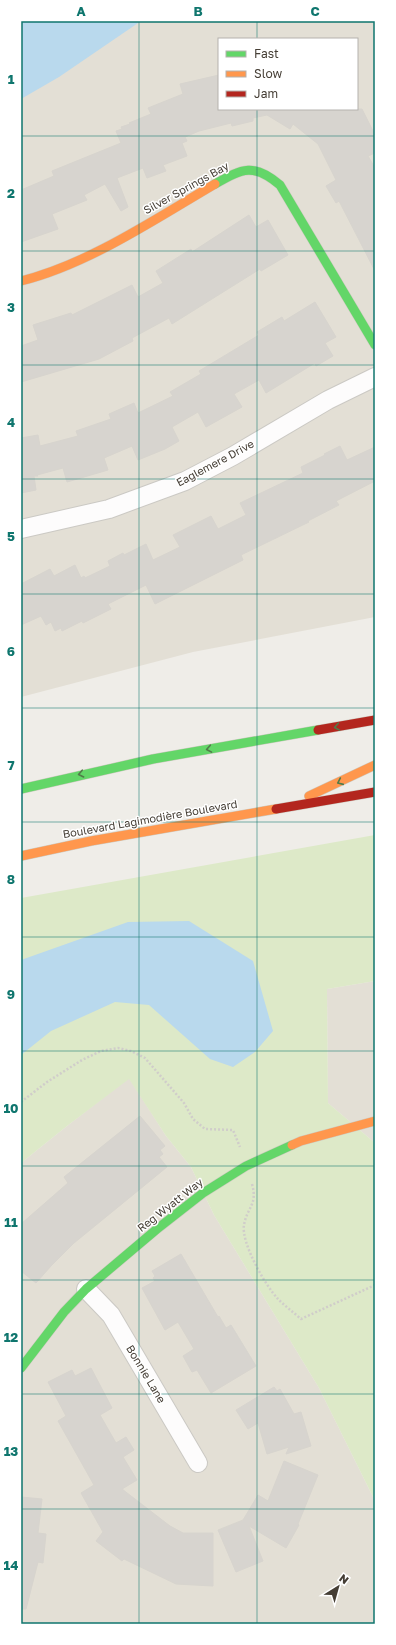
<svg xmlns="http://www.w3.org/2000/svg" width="396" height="1645" font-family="'Golos Text',sans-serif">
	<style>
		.residential { fill: #e3dfd5; fill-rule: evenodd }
		.green { fill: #dde9c8 }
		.water { fill: #b9d9ed }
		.building { fill: #d7d4cf; stroke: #d7d4ce }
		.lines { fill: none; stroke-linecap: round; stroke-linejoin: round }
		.street-casing { stroke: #cbc9c4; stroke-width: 20 }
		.fast-casing { stroke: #cecac0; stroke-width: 10 }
		.slow-casing { stroke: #cecac0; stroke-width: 10 }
		.jam-casing { stroke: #cecac0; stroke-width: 10 }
		.path { stroke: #d0cdca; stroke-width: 2.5; stroke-dasharray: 2 2; stroke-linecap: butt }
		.street { stroke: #fdfcfc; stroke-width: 18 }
		.fast { stroke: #63d668; stroke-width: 9 }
		.slow { stroke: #ff974d; stroke-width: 9 }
		.jam { stroke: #b3261e; stroke-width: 9 }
		.oneway { stroke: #517b49 }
		.grid { fill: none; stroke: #0f766e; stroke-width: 1; stroke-opacity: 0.55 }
		.labels { text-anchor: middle; stroke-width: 3; stroke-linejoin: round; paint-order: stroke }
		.street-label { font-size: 11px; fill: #453e35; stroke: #fff }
		.neatline { fill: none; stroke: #0f766e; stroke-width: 1.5 }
		.grid-label { font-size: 13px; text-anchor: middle; font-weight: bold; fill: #0f766e }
	</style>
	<rect width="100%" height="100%" fill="#efede8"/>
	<g class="residential">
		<path d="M 21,21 L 375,21 L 375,617 L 193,652 L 21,697 ZM 219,39 L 357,39 L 357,109 L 219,109 Z"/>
		<path d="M 375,981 L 375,1143 L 328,1103 L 327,989 Z"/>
		<path d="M 129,1078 L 166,1136 L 191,1167 L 214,1215 L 319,1388 L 375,1501 L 375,1624 L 21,1624 L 21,1163 L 67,1126 Z"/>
	</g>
	<path class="green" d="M 375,835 L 375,981 L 327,989 L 328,1103 L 375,1143 L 375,1501 L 319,1388 L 214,1215 L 191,1167 L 166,1136 L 129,1079 L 67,1126 L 21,1163 L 21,898 Z"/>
	<g class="water">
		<path d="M 21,21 L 141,21 L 59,77 L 21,99 Z"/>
		<path d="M 189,921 L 253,961 L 273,1031 L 255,1052 L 233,1067 L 210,1059 L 149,1005 L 115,1002 L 51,1031 L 21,1055 L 21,960 L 128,922 Z"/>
	</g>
	<g class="building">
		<path d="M 219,75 L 219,109 L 362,109 L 375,135 L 375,153 L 368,156 L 375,168 L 375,271 L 339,201 L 336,203 L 326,186 L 336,180 L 318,144 L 293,124 L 290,129 L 267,115 L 253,118 L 253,121 L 232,126 L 231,123 L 199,131 L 185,137 L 187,141 L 182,143 L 187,156 L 163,165 L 166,171 L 147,178 L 143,168 L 117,178 L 128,207 L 121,211 L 105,184 L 84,195 L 87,200 L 52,214 L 58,229 L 21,242 L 21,190 L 54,176 L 52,171 L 121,143 L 116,131 L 122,129 L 121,127 L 130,124 L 129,123 L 151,114 L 148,108 L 183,94 L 180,84 Z"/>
		<path d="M 249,215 L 256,227 L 268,220 L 288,255 L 261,271 L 260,269 L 172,324 L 169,318 L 132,338 L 133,341 L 99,359 L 21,382 L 21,346 L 38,340 L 33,325 L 71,313 L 72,315 L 132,285 L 138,297 L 163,283 L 156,271 L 191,249 L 192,252 Z"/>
		<path d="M 315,302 L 336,337 L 325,343 L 333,356 L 316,366 L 315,363 L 266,393 L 259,380 L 234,394 L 242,407 L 206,427 L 198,412 L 172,427 L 179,441 L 165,449 L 138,460 L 132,446 L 104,458 L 108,470 L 67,482 L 63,468 L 37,475 L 38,476 L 34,476 L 36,490 L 21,493 L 21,438 L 38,435 L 40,446 L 78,436 L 76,431 L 111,419 L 109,414 L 134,403 L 138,413 L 173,396 L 170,392 L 201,374 L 199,371 L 259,335 L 257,332 L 282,317 L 284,321 Z"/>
		<path d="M 340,446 L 347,460 L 375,447 L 375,481 L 336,501 L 339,505 L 308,521 L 309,522 L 241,555 L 243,560 L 155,604 L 146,585 L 108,604 L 111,609 L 83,623 L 82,621 L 62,631 L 61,628 L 55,631 L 51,622 L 46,625 L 41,616 L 21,625 L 21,584 L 50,569 L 54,576 L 75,565 L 81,578 L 84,576 L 85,578 L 110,566 L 108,561 L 123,553 L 124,555 L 146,544 L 153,560 L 180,547 L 173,535 L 211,516 L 218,529 L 246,515 L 240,503 L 303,473 L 301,467 L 325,455 L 324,454 Z"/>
		<path d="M 140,1116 L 165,1146 L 160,1150 L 163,1154 L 159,1157 L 167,1167 L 74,1243 L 51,1266 L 36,1283 L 21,1271 L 21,1224 L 68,1183 L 64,1177 Z"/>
		<path d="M 181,1254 L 218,1317 L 219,1316 L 226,1328 L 231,1325 L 256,1366 L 211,1393 L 197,1370 L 192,1372 L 183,1356 L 194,1349 L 178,1322 L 165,1330 L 142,1288 L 155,1281 L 153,1278 L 155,1276 L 152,1271 Z"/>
		<path d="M 91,1368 L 112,1408 L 100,1415 L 116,1443 L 126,1437 L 134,1450 L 123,1457 L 137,1480 L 122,1489 L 170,1526 L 183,1533 L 213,1533 L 213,1586 L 176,1584 L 124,1559 L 122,1561 L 96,1541 L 103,1532 L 81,1493 L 94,1485 L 58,1421 L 66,1416 L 48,1382 L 72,1370 L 75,1376 Z"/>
		<path d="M 274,1387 L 277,1391 L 280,1389 L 294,1414 L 301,1412 L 311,1446 L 286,1454 L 289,1447 L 267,1454 L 258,1423 L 248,1429 L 236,1410 Z"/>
		<path d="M 284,1461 L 318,1475 L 298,1524 L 299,1525 L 286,1548 L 249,1526 L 263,1561 L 236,1572 L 218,1530 L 243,1520 L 258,1495 L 268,1501 Z"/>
		<path d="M 21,1497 L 42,1499 L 38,1533 L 46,1534 L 43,1563 L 38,1562 L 26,1609 L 21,1609 Z"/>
	</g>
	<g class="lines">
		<g class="street-casing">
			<g id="street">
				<path d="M 21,529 L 109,509 L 185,481 L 233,456 L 328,400 L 375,377"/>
				<path d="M 86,1289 L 111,1315 L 198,1463"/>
			</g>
		</g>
		<g class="fast-casing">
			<g id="fast">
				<path d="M 215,184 C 243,168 254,163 280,185 L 375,345"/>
				<path d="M 21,789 L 153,759 L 318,730"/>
				<path d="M 21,1368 L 64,1312 L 86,1289 L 157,1229 L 203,1193 L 246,1166 L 292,1145"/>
			</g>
		</g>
		<g class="slow-casing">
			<g id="slow">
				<path d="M 21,281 C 89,264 155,219 215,184"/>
				<path d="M 309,796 L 375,765"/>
				<path d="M 21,856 L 91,841 L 276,809"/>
				<path d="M 292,1145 L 301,1141 L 375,1121"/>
			</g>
		</g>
		<g class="jam-casing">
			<g id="jam">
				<path d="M 318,730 L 375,720"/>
				<path d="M 276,809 L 375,792"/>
			</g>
		</g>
		<g class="path">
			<path d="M 21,1102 L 47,1082 L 82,1060 L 101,1051 L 118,1048 L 131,1051 L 145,1058 L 184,1103 L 193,1119 L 205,1129 L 233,1130 L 240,1147"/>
			<path d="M 252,1184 C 258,1205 247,1207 244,1225 C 241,1243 265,1285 278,1299 C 285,1306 293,1312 301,1319 L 375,1285"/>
		</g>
		<use href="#street" class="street"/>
		<use href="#fast" class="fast"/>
		<use href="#slow" class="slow"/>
		<use href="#jam" class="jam"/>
	</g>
	<defs><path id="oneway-chevron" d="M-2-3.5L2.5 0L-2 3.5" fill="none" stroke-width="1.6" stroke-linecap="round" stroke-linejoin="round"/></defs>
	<g class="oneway">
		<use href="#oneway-chevron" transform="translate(337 727) rotate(170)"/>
		<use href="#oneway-chevron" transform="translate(209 749) rotate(170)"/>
		<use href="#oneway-chevron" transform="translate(81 774) rotate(168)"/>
		<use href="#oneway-chevron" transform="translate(340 782) rotate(156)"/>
	</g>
	<path class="grid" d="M 139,21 L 139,1624M 257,21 L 257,39M 257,109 L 257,1624M 21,136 L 375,136M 21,251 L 375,251M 21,365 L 375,365M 21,479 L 375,479M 21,594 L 375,594M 21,708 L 375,708M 21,822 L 375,822M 21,937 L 375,937M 21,1051 L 375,1051M 21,1166 L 375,1166M 21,1280 L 375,1280M 21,1394 L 375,1394M 21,1509 L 375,1509"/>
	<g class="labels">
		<g class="street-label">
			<text transform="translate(186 188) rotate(-29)" y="4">Silver Springs Bay</text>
			<text transform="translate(215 463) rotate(-28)" y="4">Eaglemere Drive</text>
			<text transform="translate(150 819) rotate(-10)" y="4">Boulevard Lagimodière Boulevard</text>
			<text transform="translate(170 1205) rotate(-38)" y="4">Reg Wyatt Way</text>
			<text transform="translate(146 1374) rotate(59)" y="4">Bonnie Lane</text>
		</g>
	</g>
	<rect width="396" height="1645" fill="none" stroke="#ffffff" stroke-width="44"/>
	<rect x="218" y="38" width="140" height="72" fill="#ffffff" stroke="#b5b2ae"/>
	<rect x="226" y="51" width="20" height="6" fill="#63d668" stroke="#b5b2ae"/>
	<text x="254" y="58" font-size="12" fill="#453e35">Fast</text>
	<rect x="226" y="71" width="20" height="6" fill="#ff974d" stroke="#b5b2ae"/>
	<text x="254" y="78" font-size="12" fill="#453e35">Slow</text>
	<rect x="226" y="91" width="20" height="6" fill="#b3261e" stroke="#b5b2ae"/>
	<text x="254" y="98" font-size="12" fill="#453e35">Jam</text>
	<g transform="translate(338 1587) rotate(37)" stroke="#ffffff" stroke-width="3" paint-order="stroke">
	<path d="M0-3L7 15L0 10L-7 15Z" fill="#453e35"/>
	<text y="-6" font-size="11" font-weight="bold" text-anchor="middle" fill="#453e35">N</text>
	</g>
	<rect x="22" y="22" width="352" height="1601" class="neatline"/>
	<g class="grid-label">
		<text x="81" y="16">A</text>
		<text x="198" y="16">B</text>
		<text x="315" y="16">C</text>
		<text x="11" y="84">1</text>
		<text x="11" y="198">2</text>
		<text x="11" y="312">3</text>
		<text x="11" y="427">4</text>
		<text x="11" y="541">5</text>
		<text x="11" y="656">6</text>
		<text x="11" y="770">7</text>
		<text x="11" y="884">8</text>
		<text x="11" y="999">9</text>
		<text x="11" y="1113">10</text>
		<text x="11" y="1227">11</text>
		<text x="11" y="1342">12</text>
		<text x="11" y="1456">13</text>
		<text x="11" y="1570">14</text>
	</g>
</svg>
